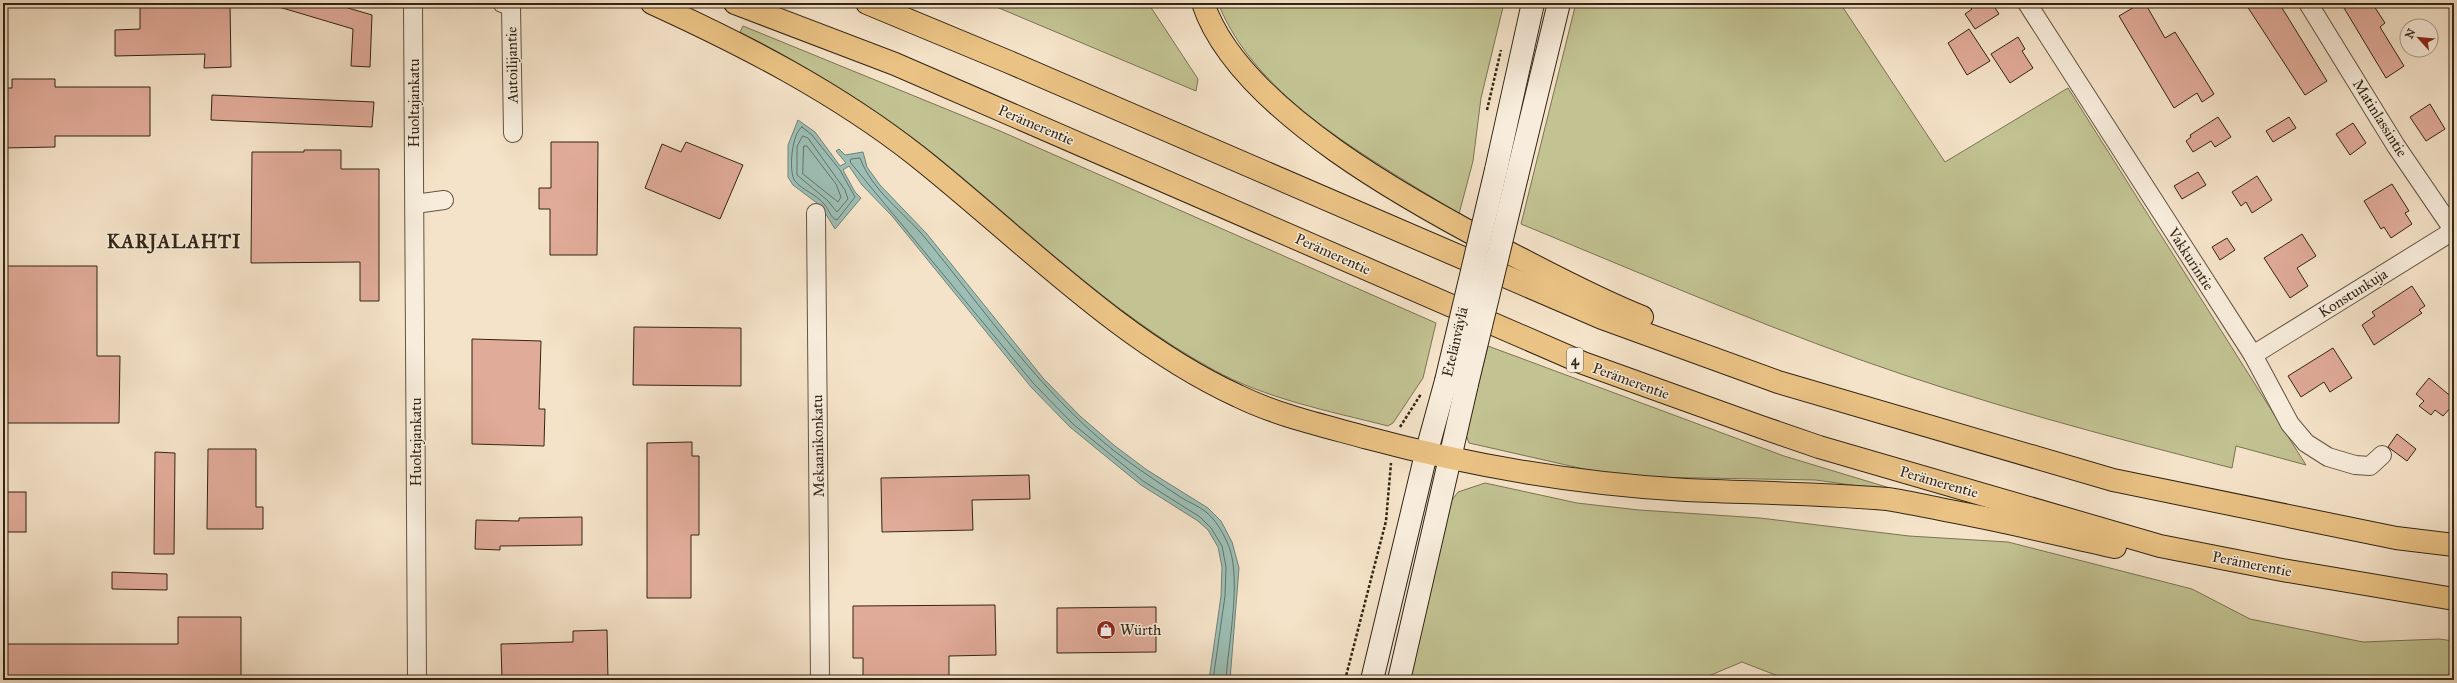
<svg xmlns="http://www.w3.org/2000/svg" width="2457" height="683" font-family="'IM FELL Great Primer',serif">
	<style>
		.green { fill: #c2c292; stroke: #7a7454 }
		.water { fill: #9cbeb5; stroke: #728175 }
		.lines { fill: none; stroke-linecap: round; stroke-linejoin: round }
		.shore { stroke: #677265; stroke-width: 1 }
		.building { fill: #e1ab99; stroke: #322515 }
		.service-casing { stroke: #635442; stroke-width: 10 }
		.minor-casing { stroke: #635442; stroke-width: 20 }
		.secondary-casing { stroke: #322515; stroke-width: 24 }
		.motorway-casing { stroke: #322515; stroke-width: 24 }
		.path { stroke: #322515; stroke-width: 2.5; stroke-dasharray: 3 2; stroke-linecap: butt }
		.service { stroke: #f8eddc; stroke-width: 9 }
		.minor { stroke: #f8eddc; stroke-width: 18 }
		.secondary { stroke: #f8eddc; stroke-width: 22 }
		.motorway { stroke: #eac284; stroke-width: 22 }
		.secondary-bridge-casing { stroke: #322515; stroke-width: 24; stroke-linecap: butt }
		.secondary-bridge { stroke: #f8eddc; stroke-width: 22 }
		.labels { text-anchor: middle; stroke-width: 3; stroke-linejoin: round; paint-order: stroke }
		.shield { fill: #f8eddc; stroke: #6d6151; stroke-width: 1 }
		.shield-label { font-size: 14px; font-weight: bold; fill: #322515 }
		.street-label { font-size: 15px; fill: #322515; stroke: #f8eddc }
		.poi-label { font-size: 15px; fill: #322515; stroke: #f8eddc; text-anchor: start }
		.district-label { font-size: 19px; font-weight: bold; letter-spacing: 1px; fill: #322515; stroke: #f8eddc }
	</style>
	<rect width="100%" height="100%" fill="#f5e3c9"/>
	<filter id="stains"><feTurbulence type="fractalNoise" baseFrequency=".005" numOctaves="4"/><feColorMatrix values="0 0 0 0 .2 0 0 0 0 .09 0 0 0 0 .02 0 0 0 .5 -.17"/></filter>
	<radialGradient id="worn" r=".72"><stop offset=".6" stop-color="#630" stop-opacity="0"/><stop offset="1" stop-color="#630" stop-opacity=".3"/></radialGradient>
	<g class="green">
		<path d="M 987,3 L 1148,3 L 1198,79 L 1196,91 Z"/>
		<path d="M 1218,3 L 1504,3 L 1481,98 L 1473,161 L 1459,214 C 1374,160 1257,101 1218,3 Z"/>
		<path d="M 1576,3 L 1840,3 L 1945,162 L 2068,88 L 2306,465 L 2236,446 L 2232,468 C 2106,436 1981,403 1858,359 C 1744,318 1633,270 1521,224 Z"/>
		<path d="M 743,26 L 1000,131 L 1436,323 L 1423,378 L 1393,423 L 1388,426 C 1329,411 1266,399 1212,369 C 1110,313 1025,228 935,155 C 874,107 809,67 740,32 Z"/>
		<path d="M 1488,346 L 1784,456 L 1903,492 L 1815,480 L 1647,477 L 1606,474 L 1469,443 L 1466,435 Z"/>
		<path d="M 1485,483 L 1577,503 L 1639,510 L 1760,518 L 1909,536 L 2008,542 L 2192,589 L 2250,619 L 2363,642 L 2439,639 L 2454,641 L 2454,680 L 1781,680 L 1778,676 L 1742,662 L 1699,680 L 1409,680 L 1449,504 L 1458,492 Z"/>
	</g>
	<path class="water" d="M 798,120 L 815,132 L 840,166 L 846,163 L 836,151 L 839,149 L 845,155 L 863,152 L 867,167 L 880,185 L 927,234 L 1043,378 L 1080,416 L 1115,446 L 1147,470 L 1208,508 L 1221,521 L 1232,542 L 1239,568 L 1230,680 L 1209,680 L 1221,596 L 1222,567 L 1218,547 L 1208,530 L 1198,521 L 1141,485 L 1070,427 L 1031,387 L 892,216 L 862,185 L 849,166 L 843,170 L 855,192 L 861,198 L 835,229 L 821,206 L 793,185 L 788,177 L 788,145 Z"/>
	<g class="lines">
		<g class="shore">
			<path d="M 802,127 L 812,135 L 840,170 L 855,197 L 837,220 C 830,218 829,209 824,204 C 816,194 802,190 795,181 C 788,172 792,132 802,127 Z"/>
			<path d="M 803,136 L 808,138 L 845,190 L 848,199 L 837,212 L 827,200 L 797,175 L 797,147 Z"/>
			<path d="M 804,146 L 807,146 L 836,184 L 841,197 L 838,202 L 803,174 Z"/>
			<path d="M 1213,680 L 1225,596 L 1226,567 L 1222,546 L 1211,528 L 1200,517 L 1143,481 L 1073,424 L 1034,384 L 850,162 L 851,159 L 860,158 C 872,191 904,212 926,239 C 985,311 1039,390 1113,450 C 1135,467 1159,483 1182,498 C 1190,503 1199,506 1206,512 C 1215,519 1222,531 1227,542 C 1243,574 1228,644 1226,680"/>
		</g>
	</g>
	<g class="building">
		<path d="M 140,3 L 230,3 L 231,67 L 204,68 L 205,54 L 115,56 L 115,30 L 140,29 Z"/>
		<path d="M 279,3 L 331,3 L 372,15 L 370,67 L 351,66 L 353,29 L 279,7 Z"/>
		<path d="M 1968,3 L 1992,3 L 1999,14 L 1975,29 L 1965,14 L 1972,9 Z"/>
		<path d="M 2141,3 L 2145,3 L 2165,38 L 2175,32 L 2214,94 L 2202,102 L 2197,93 L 2174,108 L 2119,16 Z"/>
		<path d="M 2245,3 L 2279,3 L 2327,81 L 2305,95 Z"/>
		<path d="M 2341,3 L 2372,3 L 2385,23 L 2380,27 L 2404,66 L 2386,78 Z"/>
		<path d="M 1969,29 L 1990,61 L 1967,75 L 1948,43 Z"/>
		<path d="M 2018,37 L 2025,49 L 2022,51 L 2033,68 L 2010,83 L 1991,54 Z"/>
		<path d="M 12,79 L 55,79 L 55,87 L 150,87 L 150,136 L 55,136 L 55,147 L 3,148 L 3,88 L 12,88 Z"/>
		<path d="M 212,95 L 374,102 L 372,127 L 211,120 Z"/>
		<path d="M 2430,104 L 2445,129 L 2426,141 L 2410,117 Z"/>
		<path d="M 2218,117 L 2231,137 L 2215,147 L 2211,141 L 2193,152 L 2186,141 L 2191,137 L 2190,135 Z"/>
		<path d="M 2289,117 L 2296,128 L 2273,142 L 2266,131 Z"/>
		<path d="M 2353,123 L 2366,143 L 2350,155 L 2336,134 Z"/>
		<path d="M 551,142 L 598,142 L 597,255 L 550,255 L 550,209 L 539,209 L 539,188 L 551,188 Z"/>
		<path d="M 686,142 L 743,165 L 720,219 L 645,188 L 662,144 L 681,152 Z"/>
		<path d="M 304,150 L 341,150 L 341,169 L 379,169 L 379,301 L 360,301 L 360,262 L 251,263 L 252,152 L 304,152 Z"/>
		<path d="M 2198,172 L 2206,185 L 2182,199 L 2174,186 Z"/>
		<path d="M 2257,176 L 2272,200 L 2252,213 L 2246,202 L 2241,206 L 2232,192 Z"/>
		<path d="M 2392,184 L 2409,211 L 2405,213 L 2412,224 L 2391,238 L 2384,227 L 2381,229 L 2364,201 Z"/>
		<path d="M 2302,234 L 2316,256 L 2297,268 L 2308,286 L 2290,298 L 2264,258 Z"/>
		<path d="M 2227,238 L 2235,250 L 2220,260 L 2212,247 Z"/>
		<path d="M 3,266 L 97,266 L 97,356 L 120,356 L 119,423 L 3,423 Z"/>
		<path d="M 2412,286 L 2425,306 L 2419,310 L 2422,313 L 2374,345 L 2362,325 L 2375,316 L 2372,312 Z"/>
		<path d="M 634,327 L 741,328 L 741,386 L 633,385 Z"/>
		<path d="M 472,339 L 541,341 L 539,409 L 545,409 L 544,446 L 472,444 Z"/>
		<path d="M 2333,348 L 2352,378 L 2330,392 L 2324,382 L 2301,397 L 2288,376 Z"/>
		<path d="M 2429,378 L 2454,399 L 2454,404 L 2443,416 L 2435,410 L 2431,415 L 2419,406 L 2424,401 L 2416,394 Z"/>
		<path d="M 2397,434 L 2416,449 L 2407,461 L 2388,447 Z"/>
		<path d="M 692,442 L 692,456 L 699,456 L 699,535 L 691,535 L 691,598 L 647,598 L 647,443 Z"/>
		<path d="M 208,449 L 256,449 L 256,507 L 263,507 L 263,529 L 207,529 Z"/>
		<path d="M 155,452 L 175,453 L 174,554 L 154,554 Z"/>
		<path d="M 1029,475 L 1030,499 L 972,500 L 973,530 L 882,532 L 881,478 Z"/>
		<rect x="3" y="492" width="23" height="40"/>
		<path d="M 582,517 L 582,545 L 500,546 L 500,550 L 475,549 L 476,520 L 519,521 L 519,518 Z"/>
		<path d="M 112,572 L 167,574 L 167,590 L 112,589 Z"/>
		<path d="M 995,605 L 996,655 L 949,656 L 949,680 L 863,680 L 863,658 L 853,658 L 853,606 Z"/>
		<path d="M 1156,607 L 1156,652 L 1057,653 L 1057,608 Z"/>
		<path d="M 178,617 L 241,617 L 241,680 L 3,680 L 3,644 L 178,644 Z"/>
		<path d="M 607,630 L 608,680 L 502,680 L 501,644 L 573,642 L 573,631 Z"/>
	</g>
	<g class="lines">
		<g class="service-casing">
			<path id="service" d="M 1728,680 L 1743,680"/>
		</g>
		<g class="minor-casing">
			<g id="minor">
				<path d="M 413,3 L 417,680"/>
				<path d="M 502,3 L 511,6 L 513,133"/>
				<path d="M 2027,3 L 2253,355 L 2290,424 L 2306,443 L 2328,457 L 2355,465 L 2370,466 L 2382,455"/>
				<path d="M 2308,3 L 2396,146 L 2454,231"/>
				<path d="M 415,204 L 444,200"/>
				<path d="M 816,213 L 820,680"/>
				<path d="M 2253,355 L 2453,231"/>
			</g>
		</g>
		<g class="secondary-casing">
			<g id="secondary">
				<path d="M 1496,170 L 1533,3"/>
				<path d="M 1517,176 L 1559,3"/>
				<path d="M 1372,680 L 1426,454 L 1446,381"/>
				<path d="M 1399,680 L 1467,384"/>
			</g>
		</g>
		<g class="motorway-casing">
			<g id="motorway">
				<path d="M 652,3 C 744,45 837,93 917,156 C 1018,236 1120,342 1238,396 C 1279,416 1325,426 1368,438 C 1472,466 1578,484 1686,490 C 1753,493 1820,493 1887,499 C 1908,502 1929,507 1950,511 C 2005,521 2060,535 2115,547"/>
				<path d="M 735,3 L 895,64 L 1583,363 L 1761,427 L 1819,447 L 2160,546 L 2282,570 L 2454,599"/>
				<path d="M 867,3 L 1009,62 L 1602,318 L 1778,382 L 2113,480 L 2396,538 L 2454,545"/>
				<path d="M 1203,3 C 1238,110 1420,207 1517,257 C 1558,278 1599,300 1642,317"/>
			</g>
		</g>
		<g class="path">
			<path d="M 1487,110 L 1501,50"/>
			<path d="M 1400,427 L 1421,394"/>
			<path d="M 1345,680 L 1386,521 L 1391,463"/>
		</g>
		<use href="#service" class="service"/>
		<use href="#minor" class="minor"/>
		<use href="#secondary" class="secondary"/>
		<use href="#motorway" class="motorway"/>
		<g class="secondary-bridge-casing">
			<g id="secondary-bridge">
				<path d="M 1446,381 L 1496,170"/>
				<path d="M 1467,384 L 1517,176"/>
			</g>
		</g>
		<use href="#secondary-bridge" class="secondary-bridge"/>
	</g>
	<defs>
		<g id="shop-disc" transform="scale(1)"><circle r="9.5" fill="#8f2418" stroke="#f8eddc"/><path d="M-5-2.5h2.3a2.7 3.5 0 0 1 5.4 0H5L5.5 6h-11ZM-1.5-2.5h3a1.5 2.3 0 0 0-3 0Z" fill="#fff"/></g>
	</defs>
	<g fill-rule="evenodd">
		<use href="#shop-disc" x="1106" y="630"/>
	</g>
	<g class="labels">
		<rect class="shield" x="1567" y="348" width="16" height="24" rx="3"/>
		<g class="shield-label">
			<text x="1575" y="365">4</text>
		</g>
		<g class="street-label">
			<text transform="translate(512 65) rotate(-91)" y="5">Autoilijantie</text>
			<text transform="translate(414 103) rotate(-90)" y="5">Huoltajankatu</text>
			<text transform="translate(2380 118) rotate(58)" y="5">Matinlassintie</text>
			<text transform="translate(1036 125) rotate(23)" y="5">Perämerentie</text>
			<text transform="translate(1333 254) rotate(24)" y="5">Perämerentie</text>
			<text transform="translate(2191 259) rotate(57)" y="5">Vakkurintie</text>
			<text transform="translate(2353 293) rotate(-32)" y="5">Konstunkuja</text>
			<text transform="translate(1455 342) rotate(-77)" y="5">Etelänväylä</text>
			<text transform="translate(1631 381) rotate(20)" y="5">Perämerentie</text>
			<text transform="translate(416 442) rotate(-90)" y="5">Huoltajankatu</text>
			<text transform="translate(818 446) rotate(-91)" y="5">Mekaanikonkatu</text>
			<text transform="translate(1939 482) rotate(16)" y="5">Perämerentie</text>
			<text transform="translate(2252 564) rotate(11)" y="5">Perämerentie</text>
		</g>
		<g class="poi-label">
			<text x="1120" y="635">Würth</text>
		</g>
		<g class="district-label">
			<text x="174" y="248">KARJALAHTI</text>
		</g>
	</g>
	<rect width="2457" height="683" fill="none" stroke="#f5e3c9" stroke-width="16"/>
	<rect x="4" y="4" width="2449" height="675" fill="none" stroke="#322515" stroke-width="2"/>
	<rect x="8" y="8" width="2441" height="667" fill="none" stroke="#322515"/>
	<g transform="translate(2419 38) rotate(297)"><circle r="19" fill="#f8eddc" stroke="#a99d8c"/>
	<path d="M0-3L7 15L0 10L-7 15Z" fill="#8f2418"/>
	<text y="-6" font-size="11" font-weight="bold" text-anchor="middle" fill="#322515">N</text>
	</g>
	<rect width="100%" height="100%" filter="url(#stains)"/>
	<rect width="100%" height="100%" fill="url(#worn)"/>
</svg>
